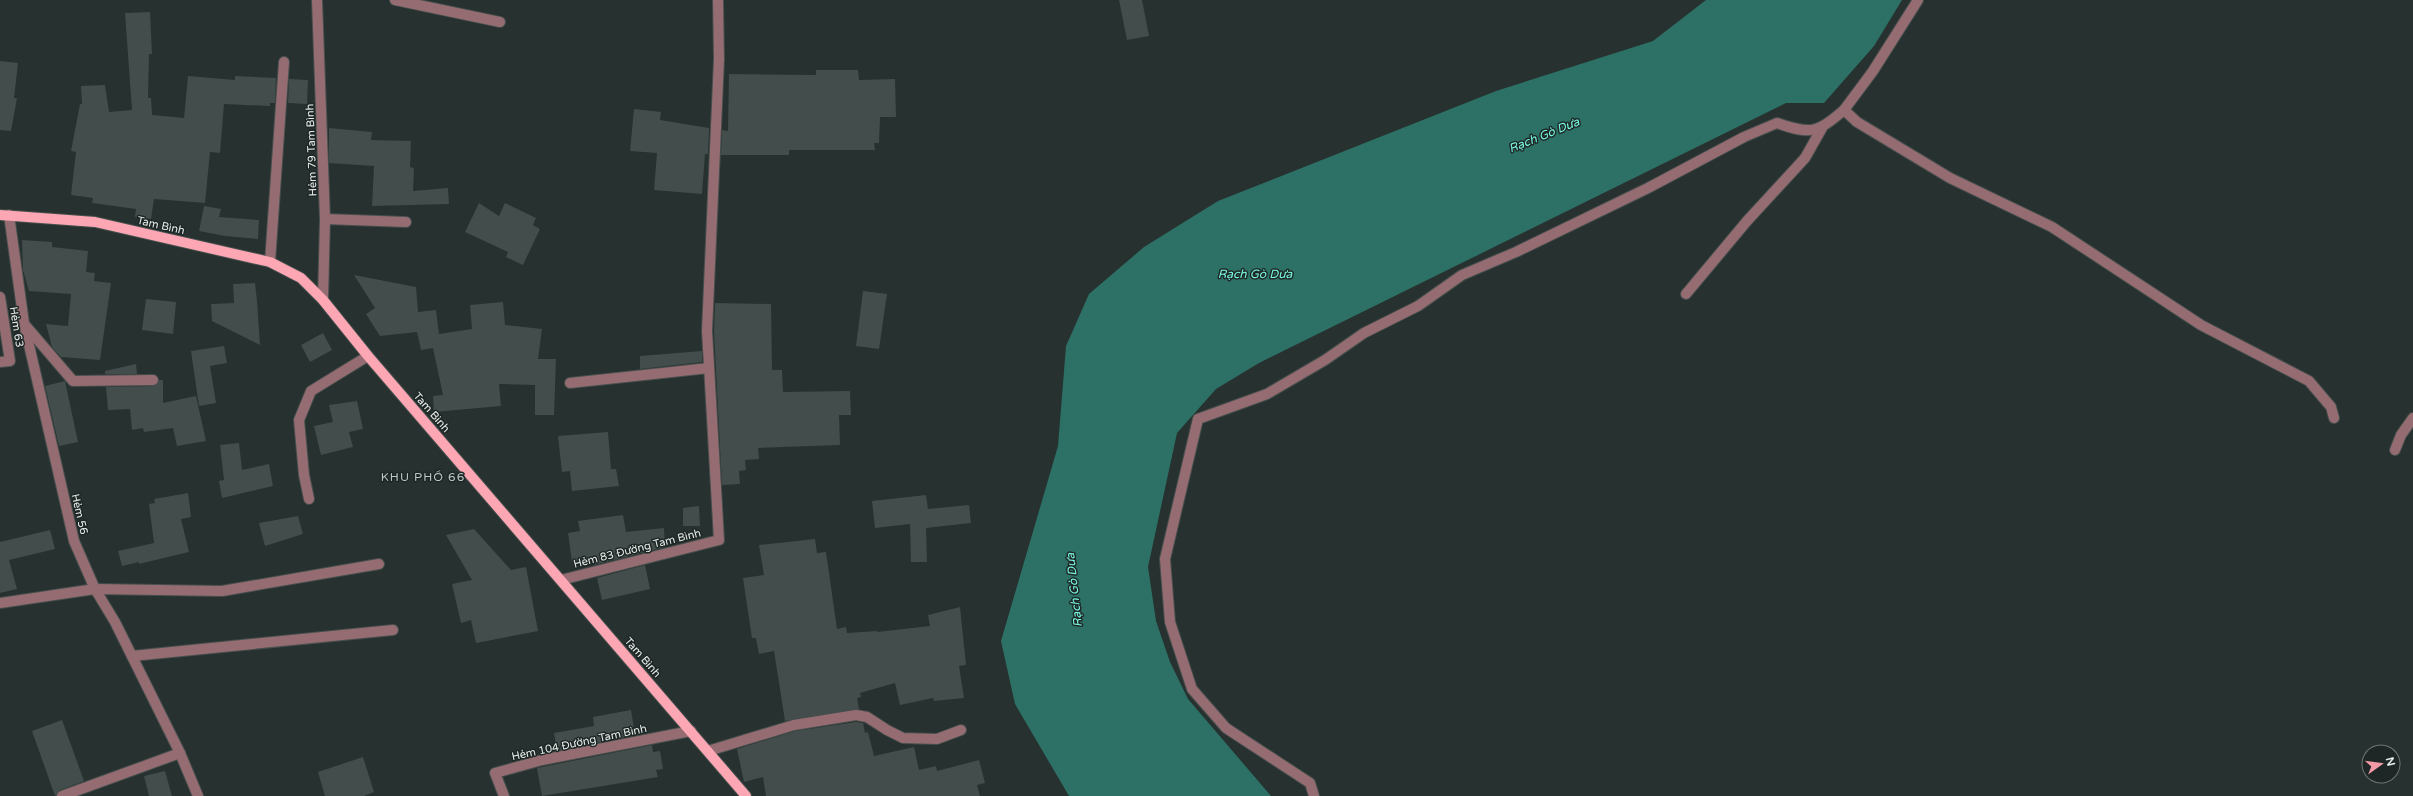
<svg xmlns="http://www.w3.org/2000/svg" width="2413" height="796" font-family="'Varela Round',sans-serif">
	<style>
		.water { fill: #2d7166 }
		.building { fill: #434d4b }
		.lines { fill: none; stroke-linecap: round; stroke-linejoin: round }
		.minor-casing { stroke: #464f4d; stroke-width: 12 }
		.major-casing { stroke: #464f4d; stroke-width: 12 }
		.minor { stroke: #956c71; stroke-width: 10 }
		.major { stroke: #fca7b3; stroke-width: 10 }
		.labels { text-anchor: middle; stroke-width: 3; stroke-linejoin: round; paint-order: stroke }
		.street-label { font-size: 11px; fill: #e7edeb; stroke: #1e2725 }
		.water-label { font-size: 12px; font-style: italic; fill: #79fae4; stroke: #1e2725 }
		.neighbourhood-label { font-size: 12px; letter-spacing: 1px; fill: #bcc8c5; stroke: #1e2725 }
	</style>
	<rect width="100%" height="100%" fill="#27312f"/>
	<path class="water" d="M 1706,0 L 1902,0 L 1874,46 L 1824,103 L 1786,103 L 1259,363 L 1216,389 L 1177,433 L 1148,567 L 1156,621 L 1170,662 L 1188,699 L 1271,796 L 1069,796 L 1015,704 L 1001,641 L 1058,446 L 1066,346 L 1089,294 L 1144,247 L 1218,201 L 1496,91 L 1653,41 Z"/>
	<g class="building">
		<path d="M 1119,0 L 1142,0 L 1149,36 L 1127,40 Z"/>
		<path d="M 150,12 L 152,54 L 149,54 L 148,98 L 151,98 L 152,115 L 184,118 L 188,76 L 235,80 L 235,76 L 276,78 L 275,103 L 270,103 L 270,106 L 224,104 L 220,153 L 210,152 L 205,203 L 154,199 L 151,219 L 135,217 L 136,209 L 92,203 L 93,198 L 71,195 L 76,152 L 71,151 L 80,104 L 82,104 L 81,86 L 105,85 L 109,112 L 132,110 L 125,13 Z"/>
		<path d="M 0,61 L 18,63 L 14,98 L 17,98 L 11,131 L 0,130 Z"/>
		<path d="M 816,70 L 858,70 L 859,80 L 895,79 L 896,117 L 880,117 L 879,143 L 874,143 L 875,150 L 789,150 L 789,155 L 721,155 L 722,130 L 728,131 L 729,74 L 816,75 Z"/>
		<path d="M 289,79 L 308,80 L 307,104 L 288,103 Z"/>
		<path d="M 634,109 L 661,112 L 660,120 L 709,128 L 708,154 L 705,154 L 702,194 L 654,190 L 657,153 L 630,151 Z"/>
		<path d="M 329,128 L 372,132 L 371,140 L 411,141 L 410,167 L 414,168 L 413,191 L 448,188 L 449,204 L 372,206 L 374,166 L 329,163 Z"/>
		<path d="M 479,203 L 499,216 L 505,203 L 536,218 L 533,225 L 540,229 L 523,265 L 506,257 L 508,252 L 465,232 Z"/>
		<path d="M 204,206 L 221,209 L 219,217 L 259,220 L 258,239 L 225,236 L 199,231 Z"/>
		<path d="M 22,240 L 52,242 L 52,247 L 88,251 L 86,272 L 95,273 L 94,281 L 111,283 L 100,360 L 61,357 L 52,347 L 46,324 L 68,326 L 71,294 L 29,291 L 23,270 Z"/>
		<path d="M 354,275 L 416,287 L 418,312 L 436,310 L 439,334 L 472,329 L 470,305 L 503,302 L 505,325 L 542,329 L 538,359 L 556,359 L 554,415 L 535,415 L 535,385 L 499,384 L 501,406 L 434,412 L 433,396 L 443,395 L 433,348 L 421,350 L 417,332 L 380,336 L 366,314 L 375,308 Z"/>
		<path d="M 255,283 L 257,301 L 260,345 L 212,321 L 211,304 L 234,303 L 233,284 Z"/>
		<path d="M 863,291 L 887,294 L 879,349 L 856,346 Z"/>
		<path d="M 146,299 L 176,302 L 173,334 L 142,330 Z"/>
		<path d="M 715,303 L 771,304 L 772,370 L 782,370 L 783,392 L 850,391 L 851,415 L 839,415 L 840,445 L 758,448 L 759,459 L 745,460 L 746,470 L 739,471 L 740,484 L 722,485 L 714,331 Z"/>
		<path d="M 323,333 L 332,350 L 310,362 L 301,345 Z"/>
		<path d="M 224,346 L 227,363 L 210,366 L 216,403 L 199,406 L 191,351 Z"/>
		<path d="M 702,351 L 702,362 L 640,369 L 640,356 Z"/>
		<path d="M 136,364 L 137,374 L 105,374 L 105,371 Z"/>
		<path d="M 159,380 L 163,380 L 163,403 L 196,396 L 206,441 L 177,446 L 173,428 L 144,432 L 143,428 L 132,430 L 130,409 L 108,410 L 106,387 L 153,386 Z"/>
		<path d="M 65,381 L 78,442 L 59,446 L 45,386 Z"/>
		<path d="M 357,401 L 363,429 L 349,432 L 353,447 L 321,455 L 314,426 L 333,422 L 329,405 Z"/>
		<path d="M 608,432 L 611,469 L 616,469 L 619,486 L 572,491 L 570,471 L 562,472 L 558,436 Z"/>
		<path d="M 239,443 L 242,470 L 269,464 L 273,486 L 222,498 L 219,481 L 224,480 L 220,445 Z"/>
		<path d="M 188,493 L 191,517 L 181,519 L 189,552 L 139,564 L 139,562 L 122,566 L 118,551 L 154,543 L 149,504 L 155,503 L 154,499 Z"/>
		<path d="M 926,495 L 928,509 L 969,505 L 971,523 L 926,528 L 927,562 L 911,562 L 910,524 L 875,528 L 872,501 Z"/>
		<path d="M 699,506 L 700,526 L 683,526 L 683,508 Z"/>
		<path d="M 623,515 L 626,532 L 664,528 L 665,547 L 594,565 L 593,560 L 572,562 L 568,533 L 580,531 L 578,521 Z"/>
		<path d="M 298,516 L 303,534 L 265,546 L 259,523 Z"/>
		<path d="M 474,529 L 511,570 L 526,567 L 538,631 L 476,643 L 471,620 L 461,623 L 452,584 L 472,580 L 446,535 Z"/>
		<path d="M 50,530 L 55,549 L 9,560 L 17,589 L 0,593 L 0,542 Z"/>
		<path d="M 815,539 L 817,553 L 826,552 L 837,629 L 846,627 L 847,633 L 877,631 L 877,632 L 930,626 L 928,615 L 960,607 L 966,665 L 959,666 L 964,698 L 934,701 L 933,698 L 900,705 L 895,683 L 860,693 L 861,697 L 857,698 L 859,709 L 785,721 L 774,651 L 759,654 L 756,638 L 752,638 L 743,578 L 764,575 L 759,545 Z"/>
		<path d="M 645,565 L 650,589 L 602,600 L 597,578 Z"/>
		<path d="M 631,710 L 635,735 L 557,751 L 554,733 L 594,726 L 593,717 Z"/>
		<path d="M 62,720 L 84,781 L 60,790 L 55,796 L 32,731 Z"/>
		<path d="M 856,722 L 863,723 L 865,733 L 868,732 L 874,756 L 914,747 L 919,770 L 936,766 L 937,771 L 979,760 L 985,783 L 977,785 L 980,796 L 766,796 L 763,777 L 744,782 L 737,749 L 795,731 Z"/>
		<path d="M 652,745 L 653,752 L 660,751 L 663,769 L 656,770 L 658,777 L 542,796 L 537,768 Z"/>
		<path d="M 363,757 L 374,792 L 364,796 L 325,796 L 318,772 Z"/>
		<path d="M 165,771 L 172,796 L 149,796 L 144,776 Z"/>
	</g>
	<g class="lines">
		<g class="minor-casing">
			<g id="minor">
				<path d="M 317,0 L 325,219 L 323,300"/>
				<path d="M 395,0 L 500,22"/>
				<path d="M 1918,0 L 1873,71 L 1844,110 L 1857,122 L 1950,178 L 2052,227 L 2201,325 L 2309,381 L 2331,407 L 2334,418"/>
				<path d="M 9,215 L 24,323 L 74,541 L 95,589 L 115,622 L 180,753 L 198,796"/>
				<path d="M 325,219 L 406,222"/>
				<path d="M 270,262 L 284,62"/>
				<path d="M 1686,294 L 1747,221 L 1805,158 L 1822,128"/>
				<path d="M 0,297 L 10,361 L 0,362"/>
				<path d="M 25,325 L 73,381 L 153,380"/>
				<path d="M 570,383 L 709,368"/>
				<path d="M 2395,450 L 2401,435 L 2413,418"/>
				<path d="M 309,499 L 304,475 L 299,420 L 311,391 L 368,356"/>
				<path d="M 561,580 L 719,540 L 707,331 L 719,59 L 718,0"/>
				<path d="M 0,603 L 95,589 L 222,591 L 379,564"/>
				<path d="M 132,656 L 393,630"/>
				<path d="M 708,751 L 794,725 L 856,715 L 867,717 L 887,730 L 903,738 L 937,739 L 961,730"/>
				<path d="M 62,796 L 180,753"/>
				<path d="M 504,796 L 495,773 L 542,760 L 691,731"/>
				<path d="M 1314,796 L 1310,783 L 1226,728 L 1192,689 L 1170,622 L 1165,559 L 1198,419 L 1267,394 L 1325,360 L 1364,333 L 1418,306 L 1462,275 L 1516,252 L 1648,188 L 1744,137 L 1777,123 C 1811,135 1817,133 1844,110"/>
			</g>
		</g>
		<g class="major-casing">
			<path id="major" d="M 0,215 L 95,222 L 270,262 L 301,278 L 323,300 L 368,356 L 746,796"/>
		</g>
		<use href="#minor" class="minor"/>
		<use href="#major" class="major"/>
	</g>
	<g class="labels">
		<g class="street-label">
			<text transform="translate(311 150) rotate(-92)" y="4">Hẻm 79 Tam Bình</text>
			<text transform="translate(161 225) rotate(13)" y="4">Tam Bình</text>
			<text transform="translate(17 327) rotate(81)" y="4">Hẻm 63</text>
			<text transform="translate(432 412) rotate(49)" y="4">Tam Bình</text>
			<text transform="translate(80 514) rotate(77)" y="4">Hẻm 56</text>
			<text transform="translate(637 548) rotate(-14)" y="4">Hẻm 83 Đường Tam Bình</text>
			<text transform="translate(643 657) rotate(49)" y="4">Tam Bình</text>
			<text transform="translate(579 742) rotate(-12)" y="4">Hẻm 104 Đường Tam Bình</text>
		</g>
		<g class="water-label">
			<text transform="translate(1544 135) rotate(-22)" y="4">Rạch Gò Dưa</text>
			<text x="1255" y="278">Rạch Gò Dưa</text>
			<text transform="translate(1074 590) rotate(-96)" y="4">Rạch Gò Dưa</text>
		</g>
		<g class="neighbourhood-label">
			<text x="423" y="481">KHU PHỐ 66</text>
		</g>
	</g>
	<g transform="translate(2381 764) rotate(76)"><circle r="19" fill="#1e2725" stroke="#6e7674"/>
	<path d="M0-3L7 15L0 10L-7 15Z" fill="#f39aa8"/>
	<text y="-6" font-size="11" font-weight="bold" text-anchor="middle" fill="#e7edeb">N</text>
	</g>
</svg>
